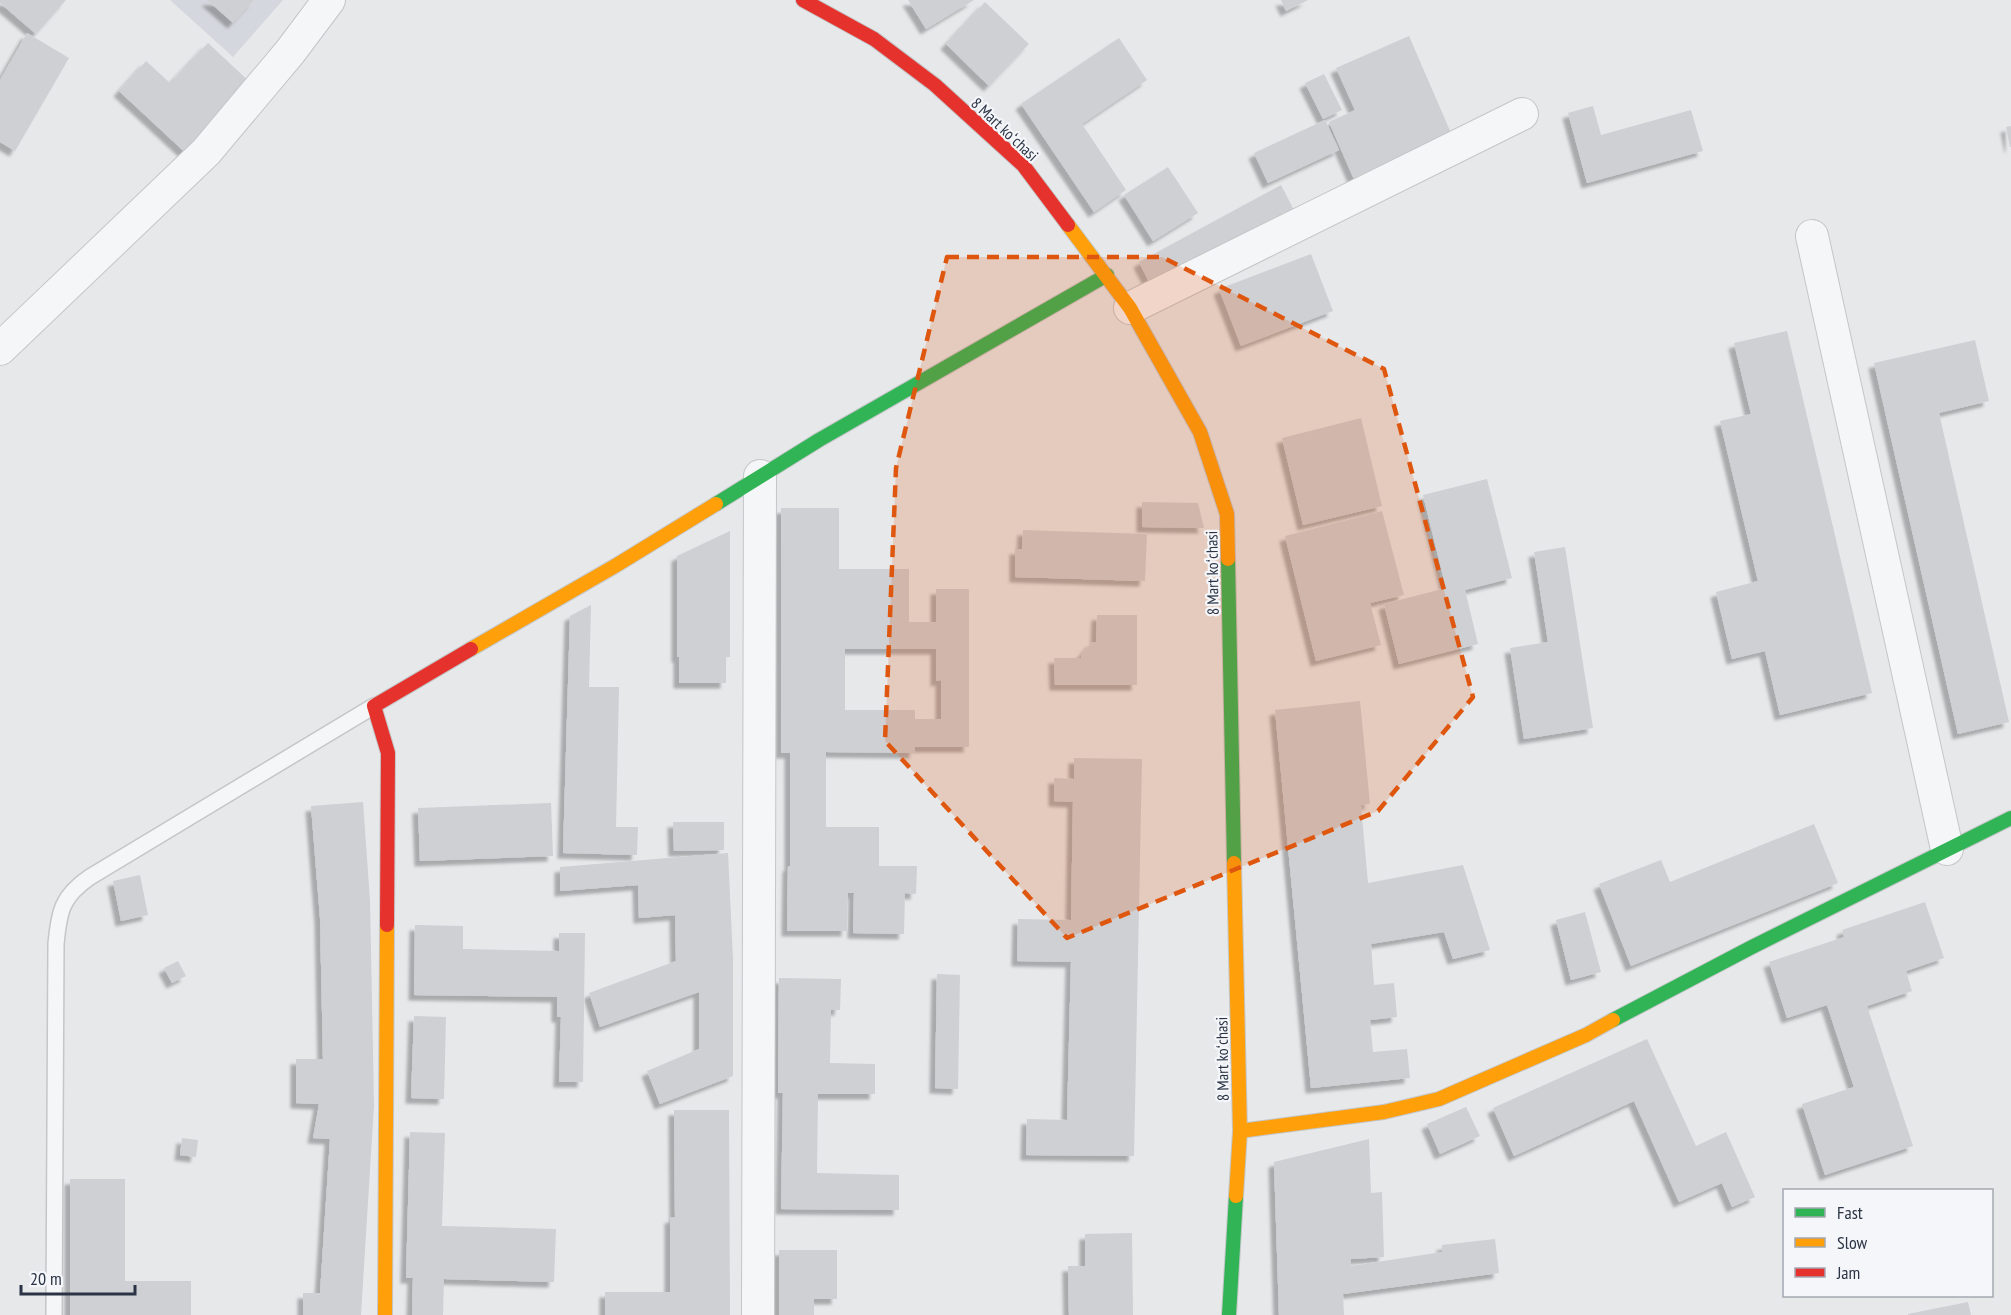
<svg xmlns="http://www.w3.org/2000/svg" width="2011" height="1315" font-family="'PT Sans Narrow',sans-serif">
	<style>
		.built { fill: #d4d7dd }
		.building { fill: #ced0d3; fill-rule: evenodd; filter: url(#shadow) }
		.lines { fill: none; stroke-linecap: round; stroke-linejoin: round }
		.lane-casing { stroke: #c4c6c8; stroke-width: 18 }
		.street-casing { stroke: #c4c6c8; stroke-width: 34 }
		.fast-casing { stroke: #c4c6c8; stroke-width: 16 }
		.slow-casing { stroke: #c4c6c8; stroke-width: 16 }
		.jam-casing { stroke: #c4c6c8; stroke-width: 16 }
		.lane { stroke: #f5f6f7; stroke-width: 15 }
		.street { stroke: #f5f6f7; stroke-width: 32 }
		.fast { stroke: #30b455; stroke-width: 14 }
		.slow { stroke: #ff9f0a; stroke-width: 14 }
		.jam { stroke: #e5322d; stroke-width: 14 }
		.marked { fill: #df570f; fill-opacity: 0.2; stroke: #df570f; stroke-width: 4.5; stroke-dasharray: 12 8; stroke-linejoin: round }
		.labels { text-anchor: middle; stroke-width: 4.5; stroke-linejoin: round; paint-order: stroke }
		.street-label { font-size: 16px; fill: #2b3445; stroke: #f4f6f9 }
	</style>
	<defs>
		<filter id="shadow"><feDropShadow dx="-5.5" dy="5.5" stdDeviation="1.5" flood-color="#0004"/></filter>
	</defs>
	<rect width="100%" height="100%" fill="#e6e8ea"/>
	<path class="built" d="M 170,0 L 283,0 L 233,57 Z"/>
	<g class="building">
		<path d="M 0,0 L 66,0 L 36,34 L 0,3 Z"/>
		<path d="M 207,0 L 254,0 L 233,23 Z"/>
		<path d="M 908,0 L 974,0 L 926,29 Z"/>
		<path d="M 1281,0 L 1308,0 L 1286,11 Z"/>
		<path d="M 985,2 L 1029,44 L 989,86 L 946,44 Z"/>
		<path d="M 27,33 L 69,58 L 15,151 L 0,142 L 0,80 Z"/>
		<path d="M 1409,36 L 1454,140 L 1356,184 L 1329,122 L 1355,110 L 1336,68 Z"/>
		<path d="M 1119,38 L 1147,80 L 1082,124 L 1126,190 L 1094,212 L 1021,104 Z"/>
		<path d="M 208,43 L 254,86 L 190,157 L 119,91 L 146,61 L 170,83 Z"/>
		<path d="M 1324,74 L 1342,110 L 1323,119 L 1305,83 Z"/>
		<path d="M 1593,106 L 1601,135 L 1691,110 L 1703,151 L 1587,183 L 1568,113 Z"/>
		<path d="M 1325,120 L 1339,150 L 1268,183 L 1254,153 Z"/>
		<path d="M 2011,126 L 2011,147 L 2010,147 L 2006,127 Z"/>
		<path d="M 1168,167 L 1198,213 L 1153,241 L 1124,195 Z"/>
		<path d="M 1281,185 L 1297,216 L 1154,292 L 1139,262 Z"/>
		<path d="M 1311,254 L 1333,311 L 1241,346 L 1219,289 Z"/>
		<path d="M 1787,331 L 1872,693 L 1780,715 L 1765,651 L 1732,659 L 1716,592 L 1758,581 L 1720,421 L 1751,414 L 1734,343 Z"/>
		<path d="M 1975,340 L 1989,401 L 1939,413 L 2009,722 L 1958,734 L 1874,363 Z"/>
		<path d="M 1361,418 L 1382,506 L 1303,525 L 1282,438 Z"/>
		<path d="M 1487,479 L 1512,578 L 1465,590 L 1478,644 L 1399,664 L 1384,604 L 1446,588 L 1423,495 Z"/>
		<path d="M 1142,502 L 1198,503 L 1204,528 L 1142,527 Z"/>
		<path d="M 781,508 L 839,508 L 839,569 L 909,569 L 909,622 L 936,622 L 936,589 L 969,589 L 969,747 L 915,747 L 915,753 L 826,752 L 826,827 L 879,827 L 879,866 L 917,866 L 916,894 L 905,893 L 904,934 L 853,933 L 854,893 L 848,893 L 847,931 L 787,931 L 788,866 L 790,866 L 790,753 L 781,753 ZM 845,649 L 936,649 L 936,681 L 941,680 L 941,719 L 915,719 L 915,710 L 845,710 Z"/>
		<path d="M 1382,511 L 1404,595 L 1370,603 L 1381,645 L 1316,661 L 1285,536 Z"/>
		<path d="M 1023,530 L 1147,534 L 1145,581 L 1015,577 L 1015,549 L 1022,549 Z"/>
		<path d="M 730,531 L 730,657 L 726,657 L 726,683 L 679,683 L 679,657 L 677,657 L 677,556 Z"/>
		<path d="M 1565,547 L 1593,728 L 1524,739 L 1510,648 L 1548,642 L 1534,552 Z"/>
		<path d="M 591,605 L 589,687 L 619,687 L 616,827 L 638,827 L 637,855 L 563,853 L 570,616 Z"/>
		<path d="M 1097,615 L 1137,615 L 1137,685 L 1055,685 L 1054,658 L 1081,658 L 1082,654 L 1092,642 L 1096,642 Z"/>
		<path d="M 1360,701 L 1370,804 L 1361,805 L 1368,883 L 1463,865 L 1490,950 L 1453,959 L 1444,932 L 1371,944 L 1374,985 L 1394,983 L 1397,1017 L 1370,1020 L 1373,1052 L 1407,1049 L 1410,1078 L 1311,1088 L 1275,710 Z"/>
		<path d="M 1074,758 L 1142,759 L 1134,1156 L 1026,1155 L 1027,1119 L 1067,1120 L 1071,962 L 1017,961 L 1018,919 L 1071,920 L 1073,802 L 1054,801 L 1054,778 L 1074,779 Z"/>
		<path d="M 363,802 L 370,900 L 374,1105 L 361,1315 L 303,1315 L 303,1293 L 320,1293 L 330,1139 L 313,1138 L 319,1104 L 296,1103 L 296,1059 L 323,1059 L 320,918 L 311,806 Z"/>
		<path d="M 551,803 L 553,856 L 420,861 L 418,808 Z"/>
		<path d="M 673,822 L 724,822 L 724,850 L 674,851 Z"/>
		<path d="M 1814,824 L 1838,883 L 1631,966 L 1599,884 L 1661,860 L 1670,882 Z"/>
		<path d="M 728,853 L 733,960 L 733,1076 L 660,1104 L 647,1071 L 699,1049 L 699,992 L 600,1027 L 589,993 L 676,961 L 675,915 L 639,918 L 638,885 L 560,891 L 560,867 Z"/>
		<path d="M 140,875 L 148,915 L 121,921 L 113,881 Z"/>
		<path d="M 1925,902 L 1944,958 L 1906,971 L 1912,991 L 1867,1006 L 1913,1146 L 1825,1175 L 1802,1104 L 1854,1087 L 1827,1005 L 1787,1018 L 1769,962 L 1844,937 L 1842,930 Z"/>
		<path d="M 1585,912 L 1601,972 L 1571,980 L 1556,920 Z"/>
		<path d="M 415,925 L 463,926 L 463,949 L 559,951 L 559,933 L 585,933 L 583,1082 L 559,1082 L 561,1017 L 557,1017 L 557,997 L 414,995 Z"/>
		<path d="M 178,961 L 186,976 L 172,983 L 164,968 Z"/>
		<path d="M 937,974 L 960,975 L 958,1089 L 935,1088 Z"/>
		<path d="M 779,978 L 841,979 L 840,1010 L 831,1010 L 830,1063 L 875,1064 L 875,1094 L 818,1094 L 817,1173 L 899,1175 L 899,1210 L 781,1209 L 783,1093 L 778,1093 Z"/>
		<path d="M 414,1016 L 446,1017 L 444,1099 L 411,1098 Z"/>
		<path d="M 1647,1039 L 1696,1146 L 1726,1132 L 1755,1197 L 1732,1207 L 1722,1183 L 1679,1202 L 1634,1101 L 1514,1156 L 1493,1108 Z"/>
		<path d="M 1466,1107 L 1480,1136 L 1440,1154 L 1427,1124 Z"/>
		<path d="M 674,1110 L 729,1110 L 730,1315 L 605,1315 L 605,1292 L 670,1292 L 670,1218 L 675,1217 Z"/>
		<path d="M 410,1132 L 445,1133 L 442,1226 L 556,1229 L 554,1282 L 444,1279 L 443,1315 L 412,1315 L 413,1278 L 406,1278 Z"/>
		<path d="M 182,1138 L 198,1140 L 196,1157 L 180,1155 Z"/>
		<path d="M 1369,1139 L 1371,1193 L 1382,1192 L 1384,1257 L 1351,1259 L 1351,1266 L 1442,1252 L 1442,1245 L 1495,1239 L 1499,1273 L 1343,1294 L 1344,1315 L 1279,1315 L 1274,1162 Z"/>
		<path d="M 70,1179 L 125,1179 L 125,1281 L 191,1281 L 191,1315 L 70,1315 Z"/>
		<path d="M 1132,1233 L 1133,1315 L 1069,1315 L 1068,1266 L 1085,1266 L 1085,1234 Z"/>
		<path d="M 779,1250 L 837,1250 L 837,1299 L 814,1299 L 814,1315 L 779,1315 Z"/>
		<path d="M 1968,1302 L 1971,1315 L 1908,1315 L 1908,1314 Z"/>
	</g>
	<g class="lines">
		<g class="lane-casing">
			<path id="lane" d="M 54,1315 L 56,944 C 59,911 62,896 90,877 L 374,706"/>
		</g>
		<g class="street-casing">
			<g id="street">
				<path d="M 1812,236 L 1947,849"/>
				<path d="M 1130,308 L 1522,114"/>
				<path d="M 0,349 L 206,152 L 290,52 L 329,0"/>
				<path d="M 758,1315 L 760,476"/>
			</g>
		</g>
		<g class="fast-casing">
			<g id="fast">
				<path d="M 716,504 L 819,440 L 1107,275"/>
				<path d="M 1228,559 L 1234,863"/>
				<path d="M 1613,1020 L 1752,947 L 2011,818"/>
				<path d="M 1229,1315 L 1236,1196"/>
			</g>
		</g>
		<g class="slow-casing">
			<g id="slow">
				<path d="M 1068,225 L 1130,308 L 1200,432 L 1227,514 L 1228,559"/>
				<path d="M 471,649 L 615,566 L 716,504"/>
				<path d="M 1234,863 L 1240,1131 L 1236,1196"/>
				<path d="M 1240,1131 L 1384,1112 L 1439,1099 L 1586,1035 L 1613,1020"/>
				<path d="M 385,1315 L 387,925"/>
			</g>
		</g>
		<g class="jam-casing">
			<g id="jam">
				<path d="M 803,0 L 874,39 L 935,85 L 1023,165 L 1068,225"/>
				<path d="M 387,925 L 388,753 L 374,706 L 471,649"/>
			</g>
		</g>
		<use href="#lane" class="lane"/>
		<use href="#street" class="street"/>
		<use href="#fast" class="fast"/>
		<use href="#slow" class="slow"/>
		<use href="#jam" class="jam"/>
	</g>
	<path class="marked" d="M 947,257 L 1162,257 L 1384,369 L 1473,697 L 1378,811 L 1067,938 L 885,741 L 896,468 Z"/>
	<g class="labels">
		<g class="street-label">
			<text transform="translate(1005 129) rotate(43)" y="6">8 Mart koʻchasi</text>
			<text transform="translate(1212 573) rotate(-91)" y="6">8 Mart koʻchasi</text>
			<text transform="translate(1222 1059) rotate(-91)" y="6">8 Mart koʻchasi</text>
		</g>
	</g>
	<rect x="1783" y="1189" width="210" height="108" fill="#f4f6f9" stroke="#a4a8b1" stroke-width="1.5"/>
	<rect x="1795" y="1208" width="30" height="9" fill="#30b455" stroke="#a4a8b1" stroke-width="1.5"/>
	<text x="1837" y="1219" font-size="18" fill="#2b3445">Fast</text>
	<rect x="1795" y="1238" width="30" height="9" fill="#ff9f0a" stroke="#a4a8b1" stroke-width="1.5"/>
	<text x="1837" y="1249" font-size="18" fill="#2b3445">Slow</text>
	<rect x="1795" y="1268" width="30" height="9" fill="#e5322d" stroke="#a4a8b1" stroke-width="1.5"/>
	<text x="1837" y="1279" font-size="18" fill="#2b3445">Jam</text>
	<path d="M21 1285v9h114v-9" fill="none" stroke="#2b3445" stroke-width="3"/>
	<text x="30" y="1285" font-size="18" fill="#2b3445" stroke="#f4f6f9" stroke-width="4.5" paint-order="stroke">20 m</text>
</svg>
